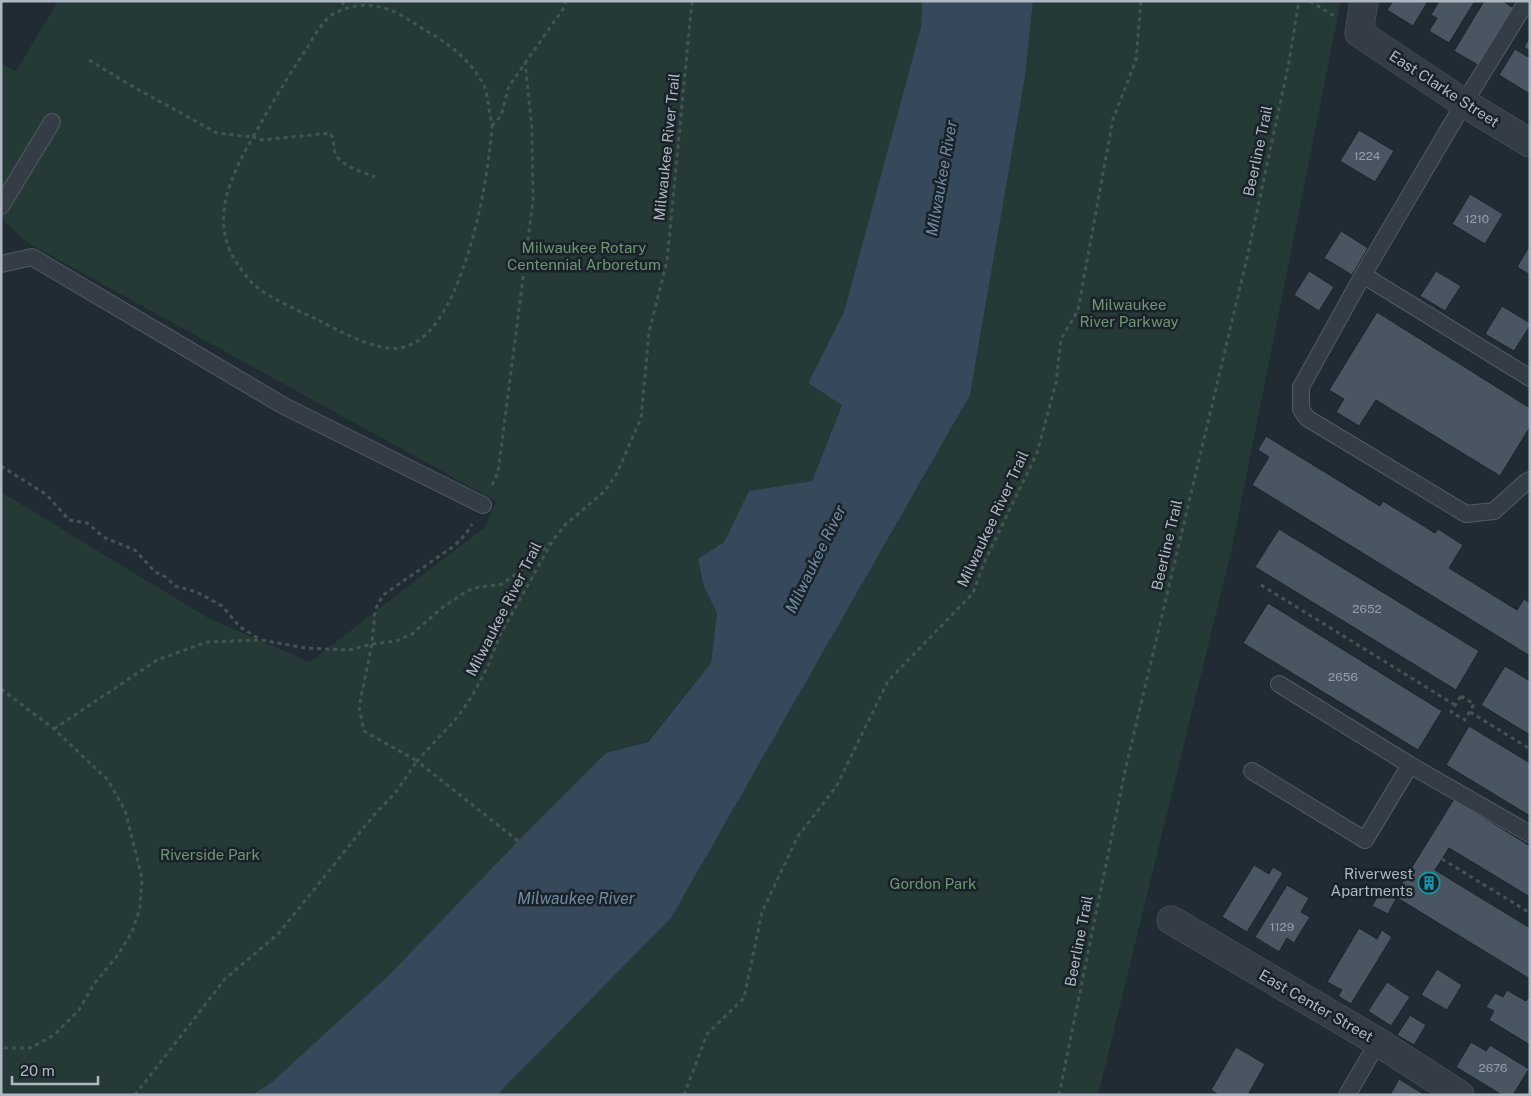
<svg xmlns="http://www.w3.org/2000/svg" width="1531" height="1096" font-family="'Public Sans',sans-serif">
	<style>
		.green { fill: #253937 }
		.water { fill: #35495a }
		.building { fill: #495560; stroke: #1b242b }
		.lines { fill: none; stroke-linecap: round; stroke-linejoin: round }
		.service-casing { stroke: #515b63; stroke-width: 18 }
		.minor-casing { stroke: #515b63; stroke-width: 29 }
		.path { stroke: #425454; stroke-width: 3; stroke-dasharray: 4 4; stroke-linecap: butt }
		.service { stroke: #343d45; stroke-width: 16 }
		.minor { stroke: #343d45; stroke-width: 28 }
		.labels { text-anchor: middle; stroke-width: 5; stroke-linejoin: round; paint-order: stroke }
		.number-label { font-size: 12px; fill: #959faa }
		.street-label { font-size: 15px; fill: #aeb8c2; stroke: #192229 }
		.park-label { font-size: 15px; fill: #6f9673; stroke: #192229 }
		.poi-label { font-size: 15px; fill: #aeb8c2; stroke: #192229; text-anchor: end }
		.water-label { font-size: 16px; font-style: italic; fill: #708ca4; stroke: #192229 }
	</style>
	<rect width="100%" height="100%" fill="#202b34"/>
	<g class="green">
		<path d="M 58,1 L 922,1 L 921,27 L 844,312 L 808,383 L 842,404 L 812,481 L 750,491 L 724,542 L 698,559 L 704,587 L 717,613 L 711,663 L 647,742 L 606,753 L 518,841 L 389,975 L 272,1082 L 251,1095 L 1,1095 L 1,492 L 210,619 L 310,662 L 485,527 L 496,501 L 28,243 L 1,218 L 1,63 L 16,71 Z"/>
		<path d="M 1033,1 L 1341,1 L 1232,548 L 1098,1095 L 497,1095 L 671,918 L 970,395 L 1025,77 Z"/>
	</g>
	<path class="water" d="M 922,1 L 1033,1 L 1025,77 L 970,395 L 671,918 L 497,1095 L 251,1095 L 272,1082 L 389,975 L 518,841 L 606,753 L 648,742 L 711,663 L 717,613 L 704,587 L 698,559 L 724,542 L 749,491 L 812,481 L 842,405 L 808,383 L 844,312 L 921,27 Z"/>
	<g class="building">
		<path d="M 1393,1 L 1428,1 L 1413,26 L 1387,10 Z"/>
		<path d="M 1439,1 L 1475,1 L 1449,43 L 1429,31 L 1437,18 L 1431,15 Z"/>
		<path d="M 1484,1 L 1503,1 L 1518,11 L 1483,68 L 1454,51 Z"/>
		<path d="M 1530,37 L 1530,51 L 1524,47 Z"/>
		<path d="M 1515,49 L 1530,58 L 1530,94 L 1499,75 Z"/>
		<path d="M 1359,130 L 1394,151 L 1375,182 L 1340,161 Z"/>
		<path d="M 1470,194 L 1503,214 L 1485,244 L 1452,224 Z"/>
		<path d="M 1341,231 L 1368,248 L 1352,275 L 1324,258 Z"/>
		<path d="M 1530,245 L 1530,275 L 1517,267 Z"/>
		<path d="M 1309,271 L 1334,287 L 1319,311 L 1294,295 Z"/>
		<path d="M 1436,271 L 1461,286 L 1445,311 L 1420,296 Z"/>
		<path d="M 1502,306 L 1530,323 L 1530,326 L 1514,351 L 1485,334 Z"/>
		<path d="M 1377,312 L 1530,408 L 1530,427 L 1500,476 L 1376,400 L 1359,426 L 1336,412 L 1344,399 L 1329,390 Z"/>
		<path d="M 1266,436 L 1380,506 L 1383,501 L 1435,533 L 1438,529 L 1463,545 L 1449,568 L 1517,610 L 1524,599 L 1530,603 L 1530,656 L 1252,485 L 1269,457 L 1258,450 Z"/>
		<path d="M 1279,529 L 1479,651 L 1456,690 L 1255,567 Z"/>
		<path d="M 1268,603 L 1442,711 L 1418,750 L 1243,643 Z"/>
		<path d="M 1505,666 L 1530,681 L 1530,735 L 1481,705 Z"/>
		<path d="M 1469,726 L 1530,763 L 1530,816 L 1446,765 Z"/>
		<path d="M 1454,799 L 1530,846 L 1530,897 L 1449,848 L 1435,870 L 1530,928 L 1530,979 L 1394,896 Z"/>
		<path d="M 1254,865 L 1269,874 L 1273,867 L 1283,873 L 1247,932 L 1222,917 Z"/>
		<path d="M 1287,885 L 1309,898 L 1301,912 L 1310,917 L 1294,943 L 1287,938 L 1279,952 L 1255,937 Z"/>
		<path d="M 1381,890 L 1396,899 L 1388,914 L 1372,906 Z"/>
		<path d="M 1359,928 L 1377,939 L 1382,930 L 1392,937 L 1351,1004 L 1338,996 L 1342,990 L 1327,982 Z"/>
		<path d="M 1437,969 L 1462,985 L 1447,1010 L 1421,995 Z"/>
		<path d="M 1387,982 L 1410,997 L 1391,1026 L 1368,1011 Z"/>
		<path d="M 1507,990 L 1526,1001 L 1530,995 L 1530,1045 L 1489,1020 L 1494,1011 L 1486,1007 L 1495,993 L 1503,997 Z"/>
		<path d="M 1410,1015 L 1426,1025 L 1414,1045 L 1397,1035 Z"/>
		<path d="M 1471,1042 L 1486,1051 L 1490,1045 L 1529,1069 L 1513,1095 L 1502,1095 L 1456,1067 Z"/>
		<path d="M 1236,1047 L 1265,1064 L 1248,1095 L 1219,1095 L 1211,1090 Z"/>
		<path d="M 1399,1079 L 1425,1095 L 1390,1095 Z"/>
	</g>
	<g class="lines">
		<g class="service-casing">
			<g id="service">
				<path d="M 1527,1 L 1464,103 L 1363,275 L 1530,378"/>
				<path d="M 1,206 L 52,122"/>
				<path d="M 1,264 L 32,257 L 284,406 L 483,505"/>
				<path d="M 1363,275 L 1301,387 L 1301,409 L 1307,418 L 1466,514 L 1494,511 L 1526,482 L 1530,480"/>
				<path d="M 1279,684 L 1410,765"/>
				<path d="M 1252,771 L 1365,840 L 1410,765 L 1530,834"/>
				<path d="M 1347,1095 L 1378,1042"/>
			</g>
		</g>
		<g class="minor-casing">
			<g id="minor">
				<path d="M 1364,1 L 1359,33 L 1464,103 L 1530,143"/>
				<path d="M 1171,920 L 1378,1042 L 1460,1095"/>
			</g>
		</g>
		<g class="path">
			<path d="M 343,1 L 343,9"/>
			<path d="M 1310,1 L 1334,16"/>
			<path d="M 89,60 L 130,85 L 217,133 L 253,137 C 270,107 287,77 307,48 C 314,36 322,22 333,14 C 359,0 385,4 409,20 C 439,39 465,51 483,84 C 486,89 487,96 488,102 C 489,110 491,118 492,126 C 492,135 490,145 489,154 C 484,200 468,269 445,309 C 435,327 421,344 400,348 C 378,352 339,331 320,321 C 298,310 272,300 253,284 C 249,280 245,274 241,269 C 207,225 229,179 253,137 L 262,140 L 330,133 C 336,141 332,148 336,155 C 343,167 363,172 375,177"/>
			<path d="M 492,126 L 501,116 L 509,86 L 563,9 L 566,1"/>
			<path d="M 1,466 L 47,495 L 69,520 L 87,523 L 105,538 L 135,550 L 155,572 L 166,577 L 175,586 L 197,592 L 222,606 L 240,627 L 261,640"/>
			<path d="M 492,485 L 498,473 L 533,200 L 532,129 L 525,62"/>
			<path d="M 1261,585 L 1455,705"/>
			<path d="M 1,689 L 54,729 L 107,779 L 125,810 L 142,878 L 140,908 L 132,932 L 117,956 L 94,984 L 79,1010 L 54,1035 L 30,1048 L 5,1048 L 1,1047"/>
			<path d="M 1461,696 L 1474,704 L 1465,720 L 1451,712 Z"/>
			<path d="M 1470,712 L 1530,749"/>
			<path d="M 54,729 L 157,660 L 207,642 L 261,640 L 306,648 L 349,650 L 372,644 L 396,641 L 412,634 L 443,607 L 467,591 L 479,587 L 502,584 L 520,571 L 550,543"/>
			<path d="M 518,841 L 417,761 L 456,719 L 471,698 L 488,666 L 500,635 L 553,540 L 566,524 L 605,491 L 617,473 L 641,418 L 649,332 L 667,261 L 692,1"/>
			<path d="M 1442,859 L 1530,913"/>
			<path d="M 135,1095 L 225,979 L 279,933 L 374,815 L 396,792 L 417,761 L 364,731 L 359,707 L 372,644 L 375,610 L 383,595 L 454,546 L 466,534 L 472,524"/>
			<path d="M 684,1095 L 707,1034 L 744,998 L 762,912 L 798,836 L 836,787 L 888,681 L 973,593 L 984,563 L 1037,453 L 1056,383 L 1061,339 L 1078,310 L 1113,119 L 1136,60 L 1141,1"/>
			<path d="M 1059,1095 L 1125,771 L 1247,258 L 1289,62 L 1299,1"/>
		</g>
		<use href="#service" class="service"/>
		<use href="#minor" class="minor"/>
	</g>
	<defs>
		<g id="building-ring" transform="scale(1.125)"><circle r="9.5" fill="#192229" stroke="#0f9aa8" stroke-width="1.5"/><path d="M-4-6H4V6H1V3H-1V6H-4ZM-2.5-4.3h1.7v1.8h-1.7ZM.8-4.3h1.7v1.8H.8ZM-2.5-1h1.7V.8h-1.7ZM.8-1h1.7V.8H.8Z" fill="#0f9aa8"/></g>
	</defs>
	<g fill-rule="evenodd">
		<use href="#building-ring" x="1429" y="883"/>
	</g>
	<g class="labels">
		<g class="number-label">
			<text x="1367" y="160">1224</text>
			<text x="1477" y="223">1210</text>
			<text x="1367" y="613">2652</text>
			<text x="1343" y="681">2656</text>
			<text x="1282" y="931">1129</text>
			<text x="1493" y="1072">2676</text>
		</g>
		<g class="street-label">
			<text transform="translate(1444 89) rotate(33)" y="5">East Clarke Street</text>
			<text transform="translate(667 147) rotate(-84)" y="5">Milwaukee River Trail</text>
			<text transform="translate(1258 151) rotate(-78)" y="5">Beerline Trail</text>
			<text transform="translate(993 519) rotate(-65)" y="5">Milwaukee River Trail</text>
			<text transform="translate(1167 545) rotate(-77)" y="5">Beerline Trail</text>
			<text transform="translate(504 609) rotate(-63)" y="5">Milwaukee River Trail</text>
			<text transform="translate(1079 941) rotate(-79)" y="5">Beerline Trail</text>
			<text transform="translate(1316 1006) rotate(30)" y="5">East Center Street</text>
		</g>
		<g class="park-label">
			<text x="584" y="253">Milwaukee Rotary<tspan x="584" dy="17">Centennial Arboretum</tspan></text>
			<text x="1129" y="310">Milwaukee<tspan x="1129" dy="17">River Parkway</tspan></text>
			<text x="210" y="860">Riverside Park</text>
			<text x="933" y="889">Gordon Park</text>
		</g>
		<g class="poi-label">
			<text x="1413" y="879">Riverwest<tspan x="1413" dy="17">Apartments</tspan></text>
		</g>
		<g class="water-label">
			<text transform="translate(941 178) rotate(-80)" y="6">Milwaukee River</text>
			<text transform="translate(815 559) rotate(-64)" y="6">Milwaukee River</text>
			<text x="576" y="904">Milwaukee River</text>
		</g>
	</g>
	<rect width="1531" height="1096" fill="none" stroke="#aeb8c2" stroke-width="5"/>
	<path d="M12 1076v8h86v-8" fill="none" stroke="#aeb8c2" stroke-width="2.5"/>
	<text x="20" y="1076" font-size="15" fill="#aeb8c2" stroke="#192229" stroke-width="4" paint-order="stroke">20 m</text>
</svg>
